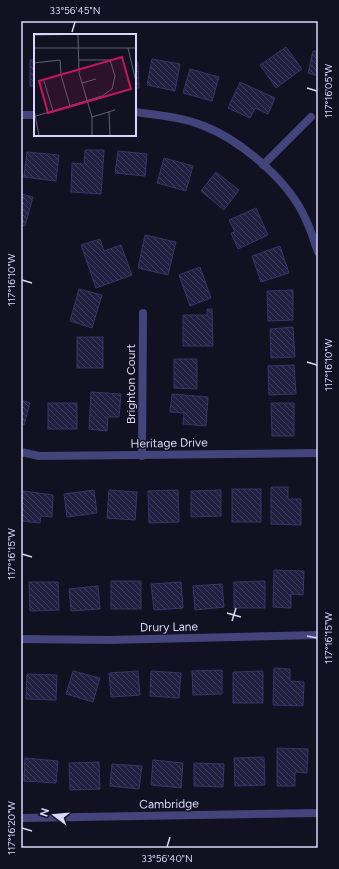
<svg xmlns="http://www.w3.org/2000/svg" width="339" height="869" font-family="Figtree,sans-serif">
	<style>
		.building { fill: url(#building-back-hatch); stroke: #3a346a }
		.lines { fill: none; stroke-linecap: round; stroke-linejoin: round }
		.street { stroke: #42447b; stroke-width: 8 }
		.ticks { fill: none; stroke: #d8d7fa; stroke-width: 1.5 }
		.labels { text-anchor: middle; stroke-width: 3; stroke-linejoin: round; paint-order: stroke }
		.street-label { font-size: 12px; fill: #d8d7fa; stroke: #121122 }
		.inset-road { fill: none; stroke: #616078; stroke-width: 1 }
		.view { fill: #c2185b; fill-opacity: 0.15; stroke: #c2185b; stroke-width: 2 }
		.inset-edge { fill: none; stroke: #d8d7fa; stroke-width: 2 }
		.neatline { fill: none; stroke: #d8d7fa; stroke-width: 1.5 }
		.ticks-label { font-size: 10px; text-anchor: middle; fill: #d8d7fa }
	</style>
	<defs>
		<pattern id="building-back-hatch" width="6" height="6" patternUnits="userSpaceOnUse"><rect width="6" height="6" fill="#231f41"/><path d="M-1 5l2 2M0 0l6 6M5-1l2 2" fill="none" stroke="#423f5d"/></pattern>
	</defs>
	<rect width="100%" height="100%" fill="#121122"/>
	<g class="building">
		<path d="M 286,47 L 302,69 L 276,88 L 260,65 Z"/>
		<path d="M 313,51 L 318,52 L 318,76 L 308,73 Z"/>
		<path d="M 152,59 L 180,64 L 175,91 L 147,85 Z"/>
		<rect x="30" y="60" width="5" height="26"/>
		<path d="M 135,62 L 138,62 L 139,88 L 135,88 Z"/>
		<path d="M 190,69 L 219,77 L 212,101 L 183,93 Z"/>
		<path d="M 240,82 L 275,98 L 268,114 L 255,108 L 250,118 L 228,108 Z"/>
		<path d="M 85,150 L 104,150 L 101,194 L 71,192 L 72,163 L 84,164 Z"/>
		<path d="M 118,151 L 147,154 L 145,176 L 115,173 Z"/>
		<path d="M 27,152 L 59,155 L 56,181 L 24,177 Z"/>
		<path d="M 164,158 L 193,166 L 186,191 L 157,183 Z"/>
		<path d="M 216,172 L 239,190 L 224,210 L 201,191 Z"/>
		<path d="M 21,194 L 33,197 L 25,226 L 21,225 Z"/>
		<path d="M 256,208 L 268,235 L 238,249 L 231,233 L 235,232 L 229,220 Z"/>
		<path d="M 145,235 L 176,242 L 168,275 L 138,268 Z"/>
		<path d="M 100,239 L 104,251 L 121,245 L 132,275 L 96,288 L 81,245 Z"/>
		<path d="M 280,246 L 289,273 L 261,282 L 252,256 Z"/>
		<path d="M 200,267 L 211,298 L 190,306 L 179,275 Z"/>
		<path d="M 79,289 L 102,295 L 92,328 L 70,321 Z"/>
		<path d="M 293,290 L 293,320 L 268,321 L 267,291 Z"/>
		<path d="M 207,309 L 212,309 L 213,346 L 183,346 L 183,315 L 207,315 Z"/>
		<path d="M 293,327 L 295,357 L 271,358 L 270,329 Z"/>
		<rect x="77" y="337" width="26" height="31"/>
		<path d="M 174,359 L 197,359 L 197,389 L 174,388 Z"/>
		<path d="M 294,365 L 296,394 L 269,395 L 268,366 Z"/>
		<path d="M 91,392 L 121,394 L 119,417 L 108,417 L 107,431 L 89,429 Z"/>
		<path d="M 172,394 L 208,397 L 206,426 L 183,424 L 184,413 L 170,412 Z"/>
		<path d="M 21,400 L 30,403 L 24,425 L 21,424 Z"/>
		<rect x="48" y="403" width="29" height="26"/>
		<path d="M 271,403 L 294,403 L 294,436 L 272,436 Z"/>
		<path d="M 271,487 L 288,487 L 288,499 L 301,499 L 301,525 L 271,524 Z"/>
		<rect x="232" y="489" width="29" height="33"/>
		<path d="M 94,490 L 97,513 L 67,517 L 64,494 Z"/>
		<path d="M 109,490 L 137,492 L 135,520 L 107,518 Z"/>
		<path d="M 178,490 L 179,522 L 149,523 L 148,491 Z"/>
		<path d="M 221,490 L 221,516 L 191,517 L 191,491 Z"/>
		<path d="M 23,491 L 53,495 L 52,517 L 41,516 L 40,523 L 21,521 Z"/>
		<path d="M 274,570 L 304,571 L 303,595 L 291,594 L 291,608 L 273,607 Z"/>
		<rect x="111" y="581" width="30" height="28"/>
		<path d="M 265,581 L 265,608 L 234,608 L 234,582 Z"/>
		<path d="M 29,582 L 58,582 L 59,610 L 30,611 Z"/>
		<path d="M 181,582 L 183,608 L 154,610 L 151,584 Z"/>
		<path d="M 222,584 L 224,607 L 195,610 L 193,586 Z"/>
		<path d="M 98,586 L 100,609 L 71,611 L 69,589 Z"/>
		<path d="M 274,668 L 290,669 L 290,681 L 304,682 L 303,706 L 273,705 Z"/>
		<path d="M 222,670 L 222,694 L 193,695 L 192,671 Z"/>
		<path d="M 73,671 L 100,678 L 93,702 L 66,694 Z"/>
		<path d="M 138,671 L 140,695 L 111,697 L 109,673 Z"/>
		<path d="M 151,671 L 181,673 L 179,698 L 150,696 Z"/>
		<path d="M 263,671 L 263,703 L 233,703 L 233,672 Z"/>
		<path d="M 27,674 L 57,675 L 56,700 L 26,699 Z"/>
		<path d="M 277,748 L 308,749 L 307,773 L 295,772 L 295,786 L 277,786 Z"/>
		<path d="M 264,757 L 265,785 L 235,786 L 234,758 Z"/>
		<path d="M 25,758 L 58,761 L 56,783 L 24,781 Z"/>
		<path d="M 153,760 L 183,763 L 181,788 L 151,785 Z"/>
		<path d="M 99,762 L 100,789 L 70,790 L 69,763 Z"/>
		<path d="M 194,763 L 224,764 L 223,787 L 194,786 Z"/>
		<path d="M 112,764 L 142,766 L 139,789 L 110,786 Z"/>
		<rect x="278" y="847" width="16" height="1"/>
	</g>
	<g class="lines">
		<g class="street">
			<path d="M 135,112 C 158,115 182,117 204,126 C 242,141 290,182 306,220 C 311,230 314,241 318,252"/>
			<path d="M 21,115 L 35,115"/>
			<path d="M 263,165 L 311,117"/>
			<path d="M 21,452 L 39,456 L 318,453"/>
			<path d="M 142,456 L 143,313"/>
			<path d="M 21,639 L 107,640 L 318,635"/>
			<path d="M 21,818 L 318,813"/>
		</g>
	</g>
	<path class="ticks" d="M 72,32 L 75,22M 307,88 L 317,91M 22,280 L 32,283M 307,362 L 317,365M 22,554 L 32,557M 227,613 L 241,617M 232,621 L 236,608M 307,636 L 317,638M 22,828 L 32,831M 167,847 L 170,837"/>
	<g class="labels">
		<g class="street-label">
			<text transform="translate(131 384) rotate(-90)" y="4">Brighton Court</text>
			<text transform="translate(169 443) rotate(-1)" y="4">Heritage Drive</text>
			<text transform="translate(169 627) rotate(-1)" y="4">Drury Lane</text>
			<text transform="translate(169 804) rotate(-1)" y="4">Cambridge</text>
		</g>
	</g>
	<g transform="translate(34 34)">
		<rect width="102" height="102" fill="#121122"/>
		<path class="inset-road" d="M 0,1 L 66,0M 44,1 L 45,39 L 58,83 L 58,102M 0,14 L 102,14M 94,14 L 102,48M 0,29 L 26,26 L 27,41 L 36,72M 10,47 L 19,77M 48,49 L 62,45M 0,75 L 5,102M 75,78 L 76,102M 2,82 L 68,62 L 78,55 L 81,42 L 76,26 L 45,26M 58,83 L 81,76"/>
		<path class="view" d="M 88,23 L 97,55 L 14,79 L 5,47 Z"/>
		<rect width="102" height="102" class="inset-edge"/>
	</g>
	<rect width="339" height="869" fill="none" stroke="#121122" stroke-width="44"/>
	<g transform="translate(54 815) rotate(286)" stroke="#121122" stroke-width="3" paint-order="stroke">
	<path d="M0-3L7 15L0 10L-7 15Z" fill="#d8d7fa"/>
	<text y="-6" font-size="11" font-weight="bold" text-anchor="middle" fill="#d8d7fa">N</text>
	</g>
	<rect x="22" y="22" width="295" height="825" class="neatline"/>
	<g class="ticks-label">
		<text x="75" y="14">33°56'45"N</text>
		<text transform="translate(328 91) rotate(-90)" y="4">117°16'05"W</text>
		<text transform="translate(11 280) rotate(-90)" y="4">117°16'10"W</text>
		<text transform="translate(328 365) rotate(-90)" y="4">117°16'10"W</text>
		<text transform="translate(11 554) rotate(-90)" y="4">117°16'15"W</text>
		<text transform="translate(328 638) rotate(-90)" y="4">117°16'15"W</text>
		<text transform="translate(11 828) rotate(-90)" y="4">117°16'20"W</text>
		<text x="167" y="862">33°56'40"N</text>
	</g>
</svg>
